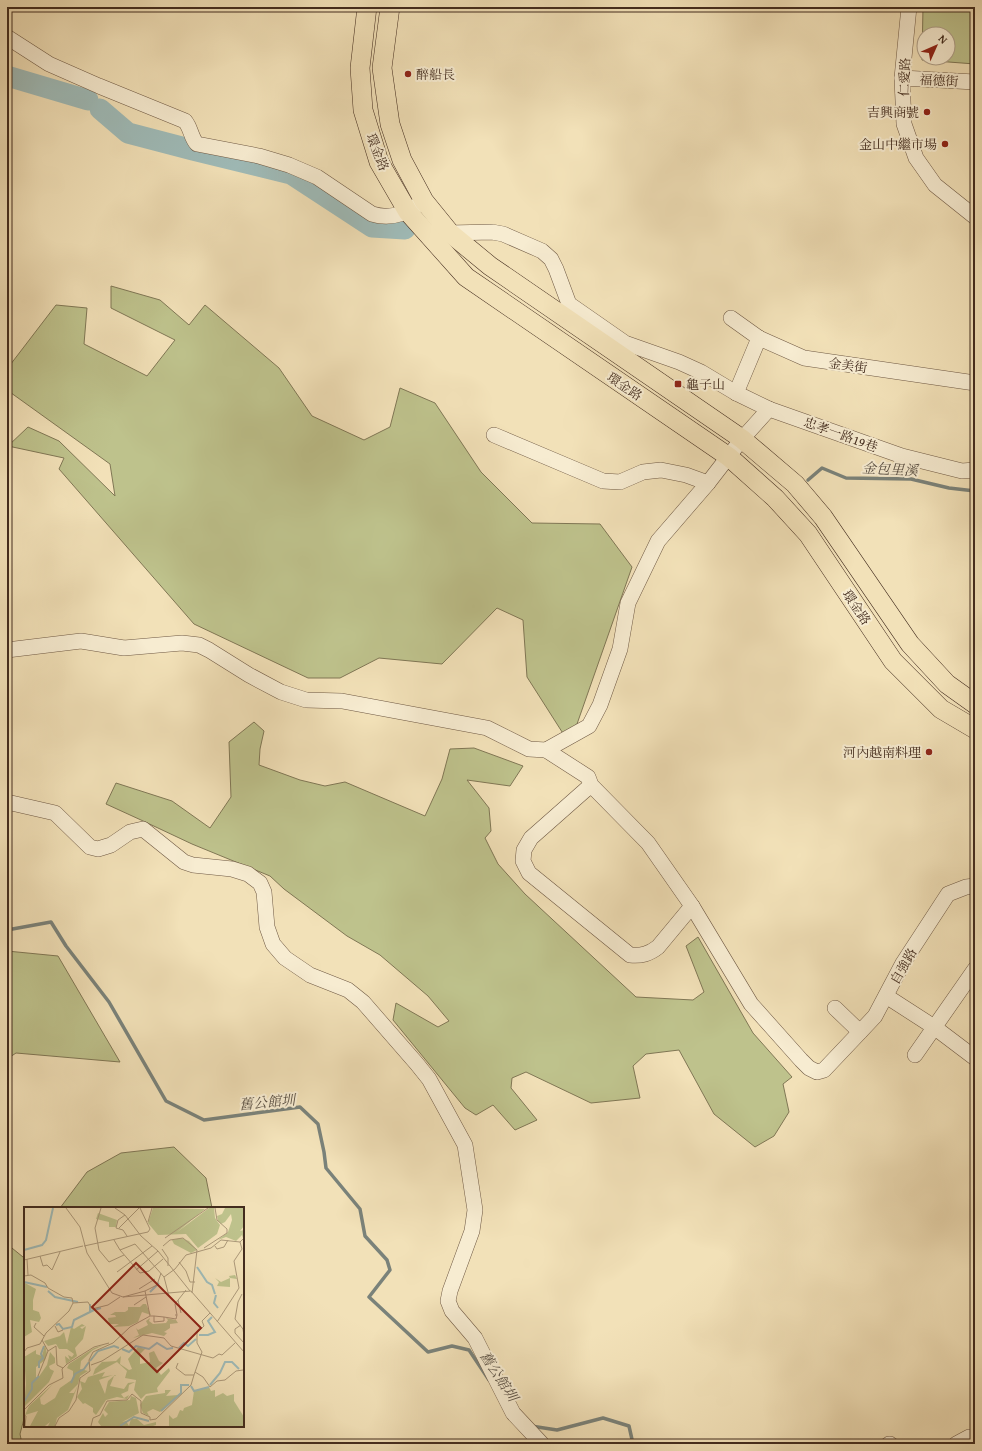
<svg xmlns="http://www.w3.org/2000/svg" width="982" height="1451" font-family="'Gentium Book Plus','Noto Serif TC',serif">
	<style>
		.green { fill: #bec28c; stroke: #807755; fill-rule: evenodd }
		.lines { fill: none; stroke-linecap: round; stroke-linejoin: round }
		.stream { stroke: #7a827a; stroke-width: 3.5 }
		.river { stroke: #9fbbb8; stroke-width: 21 }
		.minor-casing { stroke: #6f5944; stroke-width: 16 }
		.major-casing { stroke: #432c1e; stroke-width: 20 }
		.minor { stroke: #f7ecd1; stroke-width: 15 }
		.major { stroke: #f2e1b8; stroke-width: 19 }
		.poi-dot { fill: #8f2418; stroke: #f7ecd1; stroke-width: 1.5 }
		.labels { text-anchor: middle; stroke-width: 4; stroke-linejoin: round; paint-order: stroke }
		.poi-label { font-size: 13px; fill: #432c1e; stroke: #f7ecd1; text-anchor: end }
		.street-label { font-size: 13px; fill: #432c1e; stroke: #f7ecd1 }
		.water-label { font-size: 14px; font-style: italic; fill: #5a5044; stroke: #f7ecd1 }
		.inset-river { fill: none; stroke: #9fbbb8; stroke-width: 2 }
		.inset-road { fill: none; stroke: #ac997a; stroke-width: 1 }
		.view { fill: #8f2418; fill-opacity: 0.15; stroke: #8f2418; stroke-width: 2 }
		.inset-edge { fill: none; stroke: #432c1e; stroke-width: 2 }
	</style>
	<rect width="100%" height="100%" fill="#f2e1b8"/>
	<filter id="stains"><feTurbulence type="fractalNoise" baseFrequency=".005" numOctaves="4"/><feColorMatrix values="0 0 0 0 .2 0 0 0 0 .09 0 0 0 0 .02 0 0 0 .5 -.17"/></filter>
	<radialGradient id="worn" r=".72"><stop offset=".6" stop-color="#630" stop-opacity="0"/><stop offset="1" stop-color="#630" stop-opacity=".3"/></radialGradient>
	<g class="green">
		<path d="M 923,7 L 975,7 L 975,64 L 922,60 ZM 924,34 L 948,34 L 948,58 L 924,58 Z"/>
		<path d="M 111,286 L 160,300 L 189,325 L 205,305 L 279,368 L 312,416 L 364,440 L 390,427 L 400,388 L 435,403 L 481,472 L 532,523 L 600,524 L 632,567 L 577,724 L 564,735 L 527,677 L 523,620 L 497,608 L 442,664 L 379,658 L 340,678 L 308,678 L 194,624 L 59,469 L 64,458 L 8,446 L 28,427 L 59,441 L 115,496 L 110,464 L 7,390 L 7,369 L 56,305 L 87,308 L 84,344 L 147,376 L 175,340 L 111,308 Z"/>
		<path d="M 254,722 L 264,731 L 260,749 L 259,765 L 300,780 L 325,786 L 345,782 L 425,816 L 442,779 L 450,749 L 474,748 L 523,766 L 510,786 L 467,780 L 489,808 L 491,831 L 485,838 L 498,864 L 525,894 L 636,997 L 693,1000 L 704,992 L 686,946 L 698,937 L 753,1033 L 792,1077 L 783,1084 L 789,1112 L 774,1136 L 755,1147 L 714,1114 L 679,1050 L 646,1054 L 633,1066 L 640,1098 L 591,1103 L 526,1072 L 512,1078 L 511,1088 L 537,1120 L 515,1130 L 493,1105 L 476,1115 L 465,1108 L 393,1020 L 396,1003 L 438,1027 L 449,1021 L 428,996 L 380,955 L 347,936 L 284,889 L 270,876 L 192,844 L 141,820 L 106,804 L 116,783 L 172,801 L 210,828 L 231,797 L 229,742 Z"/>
		<path d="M 7,951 L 58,956 L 120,1062 L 16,1053 L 7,1059 Z"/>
		<path d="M 174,1147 L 206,1178 L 212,1208 L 60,1208 L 87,1172 L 121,1153 Z"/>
		<path d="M 7,1244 L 23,1257 L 25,1255 L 25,1415 L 20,1434 L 22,1444 L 7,1444 Z"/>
	</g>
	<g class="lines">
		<g class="stream">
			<path d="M 808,480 L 822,468 L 846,478 L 911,479 L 949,488 L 975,491"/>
			<path d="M 7,930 L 51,922 L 66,946 L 109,1002 L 166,1101 L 204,1120 L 300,1107 L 318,1124 L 324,1152 L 326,1168 L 360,1209 L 365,1236 L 387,1260 L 390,1270 L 369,1297 L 428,1352 L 452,1346 L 469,1350 L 489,1380"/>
			<path d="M 531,1426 L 557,1430 L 603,1418 L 629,1426 L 633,1444"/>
		</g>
		<g class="river">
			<path d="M 7,76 L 88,100"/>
			<path d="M 100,109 L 128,133 L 193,150 L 291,174 L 372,227 L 405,229"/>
		</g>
		<g class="minor-casing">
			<g id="minor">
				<path d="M 909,7 L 902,78 L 904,124 L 916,158 L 935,185 L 975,217"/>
				<path d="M 7,37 L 49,64 L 99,86 L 185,121 C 191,128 191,138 197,144 L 259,156 L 289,165 L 317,177 L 372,214 C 388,219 403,215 416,206"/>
				<path d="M 902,78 L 975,82"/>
				<path d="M 450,233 L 492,232 L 503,234 L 542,251 L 551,259 L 556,269 L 569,304 L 625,343 L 679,362 L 701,372 L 736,393 L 769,409"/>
				<path d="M 731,318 L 759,338 L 804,358 L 975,383"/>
				<path d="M 736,393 L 759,338"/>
				<path d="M 494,435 L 603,481 L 620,482 L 643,472 L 661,470 L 686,475 L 708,483"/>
				<path d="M 7,650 L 81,641 L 124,648 L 182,643 L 199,645 L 209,650 L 249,675 L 281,692 L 306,700 L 342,701 L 487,728 L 529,749 L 546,750 L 589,726 L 600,705 L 620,649 L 628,603 L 658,541 L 708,483 L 742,439 L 769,409 L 902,456 L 962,471 L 975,470"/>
				<path d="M 546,750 L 588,777 L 591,785 L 531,838 L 524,850 L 523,861 L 529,873 L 630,955 C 642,956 649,954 658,947 L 692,906 L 648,843 L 591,785"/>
				<path d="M 7,802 L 55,813 L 90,847 L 98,849 L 111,845 L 130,832 L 143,829 L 184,862 L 193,865 L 232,869 L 248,874 L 260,883 L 264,892 L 267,927 L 273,944 L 285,958 L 310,975 L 348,990 L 363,1002 L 417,1064 L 429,1079 L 465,1145 L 475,1210 L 472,1231 L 450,1291 L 448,1301 L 452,1311 L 475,1338 L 513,1413 L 542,1444"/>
				<path d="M 692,906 L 751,1004 L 801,1060 L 809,1068 L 817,1072 L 824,1070 L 860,1032"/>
				<path d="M 886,996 L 934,1027 L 975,1058"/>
				<path d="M 835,1008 L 860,1032 L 875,1016 L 903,963 L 948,894 L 966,887 L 975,886"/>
				<path d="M 915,1055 L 975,969"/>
				<path d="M 889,1444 L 890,1444"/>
				<path d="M 956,1444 L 969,1437 L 975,1437"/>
			</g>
		</g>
		<g class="major-casing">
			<g id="major">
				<path d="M 367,7 L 360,68 L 363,110 L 379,162 L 408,212 L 466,277 L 729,457 L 775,498 L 808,534 L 893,661 L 941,709 L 975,729"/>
				<path d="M 390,7 L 382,68 L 390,124 L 402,160 L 424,201 L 450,233 L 490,266 L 742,439 L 795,484 L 823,517 L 910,644 L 947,684 L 975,704"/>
			</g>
		</g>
		<use href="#minor" class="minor"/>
		<use href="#major" class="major"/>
	</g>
	<g class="poi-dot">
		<circle cx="408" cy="74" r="4"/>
		<circle cx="927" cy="112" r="4"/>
		<circle cx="945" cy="144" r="4"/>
		<rect x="674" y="380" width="8" height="8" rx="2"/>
		<circle cx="929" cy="752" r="4"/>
	</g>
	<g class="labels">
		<g class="poi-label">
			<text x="416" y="79" text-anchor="start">醉船長</text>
			<text x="919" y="117">吉興商號</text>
			<text x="937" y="149">金山中繼市場</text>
			<text x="686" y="389" text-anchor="start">龜子山</text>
			<text x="921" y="757">河內越南料理</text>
		</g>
		<g class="street-label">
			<text transform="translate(904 77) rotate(-88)" y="5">仁愛路</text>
			<text transform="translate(939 80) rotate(3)" y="5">福德街</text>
			<text transform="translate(378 152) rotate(69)" y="5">環金路</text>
			<text transform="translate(848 365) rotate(8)" y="5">金美街</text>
			<text transform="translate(625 386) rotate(34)" y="5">環金路</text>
			<text transform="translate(841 434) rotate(20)" y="5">忠孝一路19巷</text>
			<text transform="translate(857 607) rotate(56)" y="5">環金路</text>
			<text transform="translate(903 966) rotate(-60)" y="5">自強路</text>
		</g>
		<g class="water-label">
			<text transform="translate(890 469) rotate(3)" y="5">金包里溪</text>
			<text transform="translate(267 1102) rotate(-5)" y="5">舊公館圳</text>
			<text transform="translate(499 1376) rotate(57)" y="5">舊公館圳</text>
		</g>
	</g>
	<g transform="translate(24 1207)">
		<rect width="220" height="220" fill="#f2e1b8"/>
		<path d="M 129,1 L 181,2 L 152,26 L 185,1 L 190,1 L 191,11 L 196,18 L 193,27 L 174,41 L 162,27 L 134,28 L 124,16 ZM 201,1 L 220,1 L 220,19 L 216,24 L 220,23 L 219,31 L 218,28 L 212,34 L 202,30 L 194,33 L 204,25 L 208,13 L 207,7 L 201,15 L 197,17 L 194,14 L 193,9 L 198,7 ZM 74,6 L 93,13 L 92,20 L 85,20 L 85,15 L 72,12 ZM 157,31 L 165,34 L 173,43 L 167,46 L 150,37 L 148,33 ZM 211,68 L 213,72 L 206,71 L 206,80 L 193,79 L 195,75 L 191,71 L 197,75 L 206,71 L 205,69 ZM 1,76 L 12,82 L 9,93 L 9,103 L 15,105 L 17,111 L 15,115 L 6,113 L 8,125 L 0,130 ZM 119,97 L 122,97 L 127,108 L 118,105 L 114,115 L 105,119 L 89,120 L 95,117 L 85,117 L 84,111 L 92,110 L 91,108 L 86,108 L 91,105 L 101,105 L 104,103 L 104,100 L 116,100 ZM 126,111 L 125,114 L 129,117 L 142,116 L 144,113 L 142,111 L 152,113 L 154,116 L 146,117 L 146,121 L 140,125 L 143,126 L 140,129 L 128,126 L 109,131 L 115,128 L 112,121 L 114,123 L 124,118 L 122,114 ZM 58,117 L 61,119 L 56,120 L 58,122 L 62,119 L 59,132 L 51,141 L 53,149 L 42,157 L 41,149 L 46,153 L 44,148 L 48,150 L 50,147 L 43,142 L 35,142 L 32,137 L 24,139 L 20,134 L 36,129 L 40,125 L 43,137 L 47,120 L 50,122 ZM 21,138 L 23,147 L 21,153 L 12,160 L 12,170 L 14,171 L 23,158 L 26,145 L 31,151 L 31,156 L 25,159 L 26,162 L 30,164 L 25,175 L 0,200 L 2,177 L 0,150 L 12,143 L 12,147 L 18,149 ZM 80,138 L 69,143 L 57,154 L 56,162 L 64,164 L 56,169 L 54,177 L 45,186 L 50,186 L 54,178 L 44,203 L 33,211 L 31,219 L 24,219 L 26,215 L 21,219 L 6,219 L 14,204 L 1,208 L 5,199 L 29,177 L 16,191 L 17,197 L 20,198 L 31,191 L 36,181 L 49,172 L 49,164 L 43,161 L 45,157 L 70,141 ZM 114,140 L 121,142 L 116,147 L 116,157 L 126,155 L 125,146 L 130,144 L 135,154 L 139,156 L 132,161 L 137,168 L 145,161 L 146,164 L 133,181 L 134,185 L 122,187 L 117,192 L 110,183 L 112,173 L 101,171 L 103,164 L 93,155 L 69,168 L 71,162 L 78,155 L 92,154 L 97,149 L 96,157 L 105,163 L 108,162 L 104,152 ZM 81,165 L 78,170 L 89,168 L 75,173 L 81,187 L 84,174 L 91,168 L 92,169 L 90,169 L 86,179 L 100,182 L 104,176 L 111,175 L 105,178 L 104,184 L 97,187 L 100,191 L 105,188 L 103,192 L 93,190 L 82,193 L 72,208 L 69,205 L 69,201 L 61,196 L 59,197 L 53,190 L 58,182 L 56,174 L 61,176 L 64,170 ZM 185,180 L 187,184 L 191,183 L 191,190 L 199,186 L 203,189 L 210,187 L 210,194 L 220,210 L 220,219 L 145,219 L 145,208 L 149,212 L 153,210 L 156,203 L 159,204 L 160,201 L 168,198 L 170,184 ZM 141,183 L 147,183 L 142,189 L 154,188 L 136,205 L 129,202 L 123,205 L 125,209 L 119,206 L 116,198 L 122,189 L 141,186 ZM 107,189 L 112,191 L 115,206 L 98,215 L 102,214 L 105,219 L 107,212 L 113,212 L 120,218 L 132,215 L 132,218 L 129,219 L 77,219 L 74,215 L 79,206 L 81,210 L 84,207 L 80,203 L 85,195 L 106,193 Z" fill="#bec28c"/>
		<path class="inset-river" d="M 0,43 L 18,38 L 22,33 L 29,1M 173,60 L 183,75 L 188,78 L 191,87M 0,75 L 23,80M 24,84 L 31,90 L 54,95M 126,85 L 135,76M 192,88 L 190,96 L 194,101M 66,97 L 66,104 L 77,101M 32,118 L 35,117 L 39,122 L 48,120 L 50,113 L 70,103M 175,128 L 184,128 L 191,125 L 184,114 L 188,110M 155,141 L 160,136 L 164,139 L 172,132M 98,142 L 105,145 L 112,139 L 125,142 L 133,136 L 143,142 L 149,141M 66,154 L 74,144 L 90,139 L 95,141M 15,161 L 15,155 L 19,151 L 17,147 L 20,139M 47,176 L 51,167 L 60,162 L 65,155M 186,178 L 196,166 L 201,155 L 208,155 L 215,162M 167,179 L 170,184 L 185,180M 0,195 L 8,182 L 8,176 L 15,169M 137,204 L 157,186 L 157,178 L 165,178M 96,219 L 110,210 L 125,214"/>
		<path class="inset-road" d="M 42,1 L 56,20 L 63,46 L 88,86 L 99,90 L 167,84 L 220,145M 77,1 L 71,21 L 75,43 L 85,55 L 100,48M 91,1 L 101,8 L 117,29 L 134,44 L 166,84M 101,8 L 94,13 L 92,21 L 99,23 L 103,29M 124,15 L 128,1M 95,21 L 115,1M 141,31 L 184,1M 90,33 L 96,43 L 116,66 L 125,64 L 139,52M 60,39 L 124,25 L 126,22 L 116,1M 139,39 L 146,33 L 159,31 L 173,43 L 168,86M 191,39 L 193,42 L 200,40 L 204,33M 180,41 L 203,26 L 203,22 L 193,13 L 191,1M 138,42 L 144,51 L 144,59M 96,43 L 111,37 L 140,70 L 151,62 L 162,48 L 187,41 L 197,33 L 216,35 L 220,31M 16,49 L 19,59 L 23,58 L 28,63 L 36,45M 3,52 L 4,68M 0,53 L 59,39M 155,55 L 162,64 L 166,75 L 171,75M 112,63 L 134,44M 93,65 L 128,39M 0,69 L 7,68 L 21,76 L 24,81 L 40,90 L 48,91 L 49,96 L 64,95 L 68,102 L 84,98 L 96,90M 140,70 L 145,89M 115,82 L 131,72M 218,87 L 214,95 L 211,112 L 219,122 L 220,129M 99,90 L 121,84M 154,93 L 157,106M 110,98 L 122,90M 151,108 L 153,108 L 151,97 L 162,83M 126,109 L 130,109 L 130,115 L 140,114 L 140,110 L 130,109M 140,110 L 152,112 L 153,108M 193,115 L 215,81 L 210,54 L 218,42 L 216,35M 12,116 L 10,120 L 20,129M 217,118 L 211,122 L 211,126 L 220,136M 31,119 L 34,125 L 39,123M 18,133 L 24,144 L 32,139 L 33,158 L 39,161M 0,145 L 3,141 L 16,137 L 22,126 L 45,104 L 49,96M 154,156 L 152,161 L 161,168 L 170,168 L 178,145 L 173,136 L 173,126 L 180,119 L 178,114 L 186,106M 67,158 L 78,154 L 119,128 L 140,131 L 147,139 L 189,151 L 195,147 L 198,148 L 211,136M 171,165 L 179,170 L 186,180 L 193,174 L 201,173 L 212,164 L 219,163M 14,169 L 24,144M 0,203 L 25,178 L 39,171 L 38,162 L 43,157 L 70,140 L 85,136M 0,208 L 2,209 L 1,219M 31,219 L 35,211 L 45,204 L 52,193 L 56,171 L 66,164 L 65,153 L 69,145 L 89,136 L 106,120 L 126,109 L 121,84 L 133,78 L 137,66M 67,219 L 69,211 L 76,208 L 83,194 L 103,193 L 108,187 L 117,194 L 117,206 L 126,210 L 126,213 L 132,212 L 167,178 L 170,168"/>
		<path class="view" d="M 112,56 L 177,121 L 133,165 L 68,100 Z"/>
		<rect width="220" height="220" class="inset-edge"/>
	</g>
	<rect width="982" height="1451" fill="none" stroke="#f2e1b8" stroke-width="24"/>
	<rect x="8" y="8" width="966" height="1435" fill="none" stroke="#432c1e" stroke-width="2"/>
	<rect x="12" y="12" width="958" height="1427" fill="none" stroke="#432c1e"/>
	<g transform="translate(936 46) rotate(45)"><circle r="19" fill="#f7ecd1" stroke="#af9f89"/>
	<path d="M0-3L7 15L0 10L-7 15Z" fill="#8f2418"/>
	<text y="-6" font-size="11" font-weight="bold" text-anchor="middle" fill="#432c1e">N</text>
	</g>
	<rect width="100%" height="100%" filter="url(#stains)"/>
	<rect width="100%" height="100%" fill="url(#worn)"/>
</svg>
